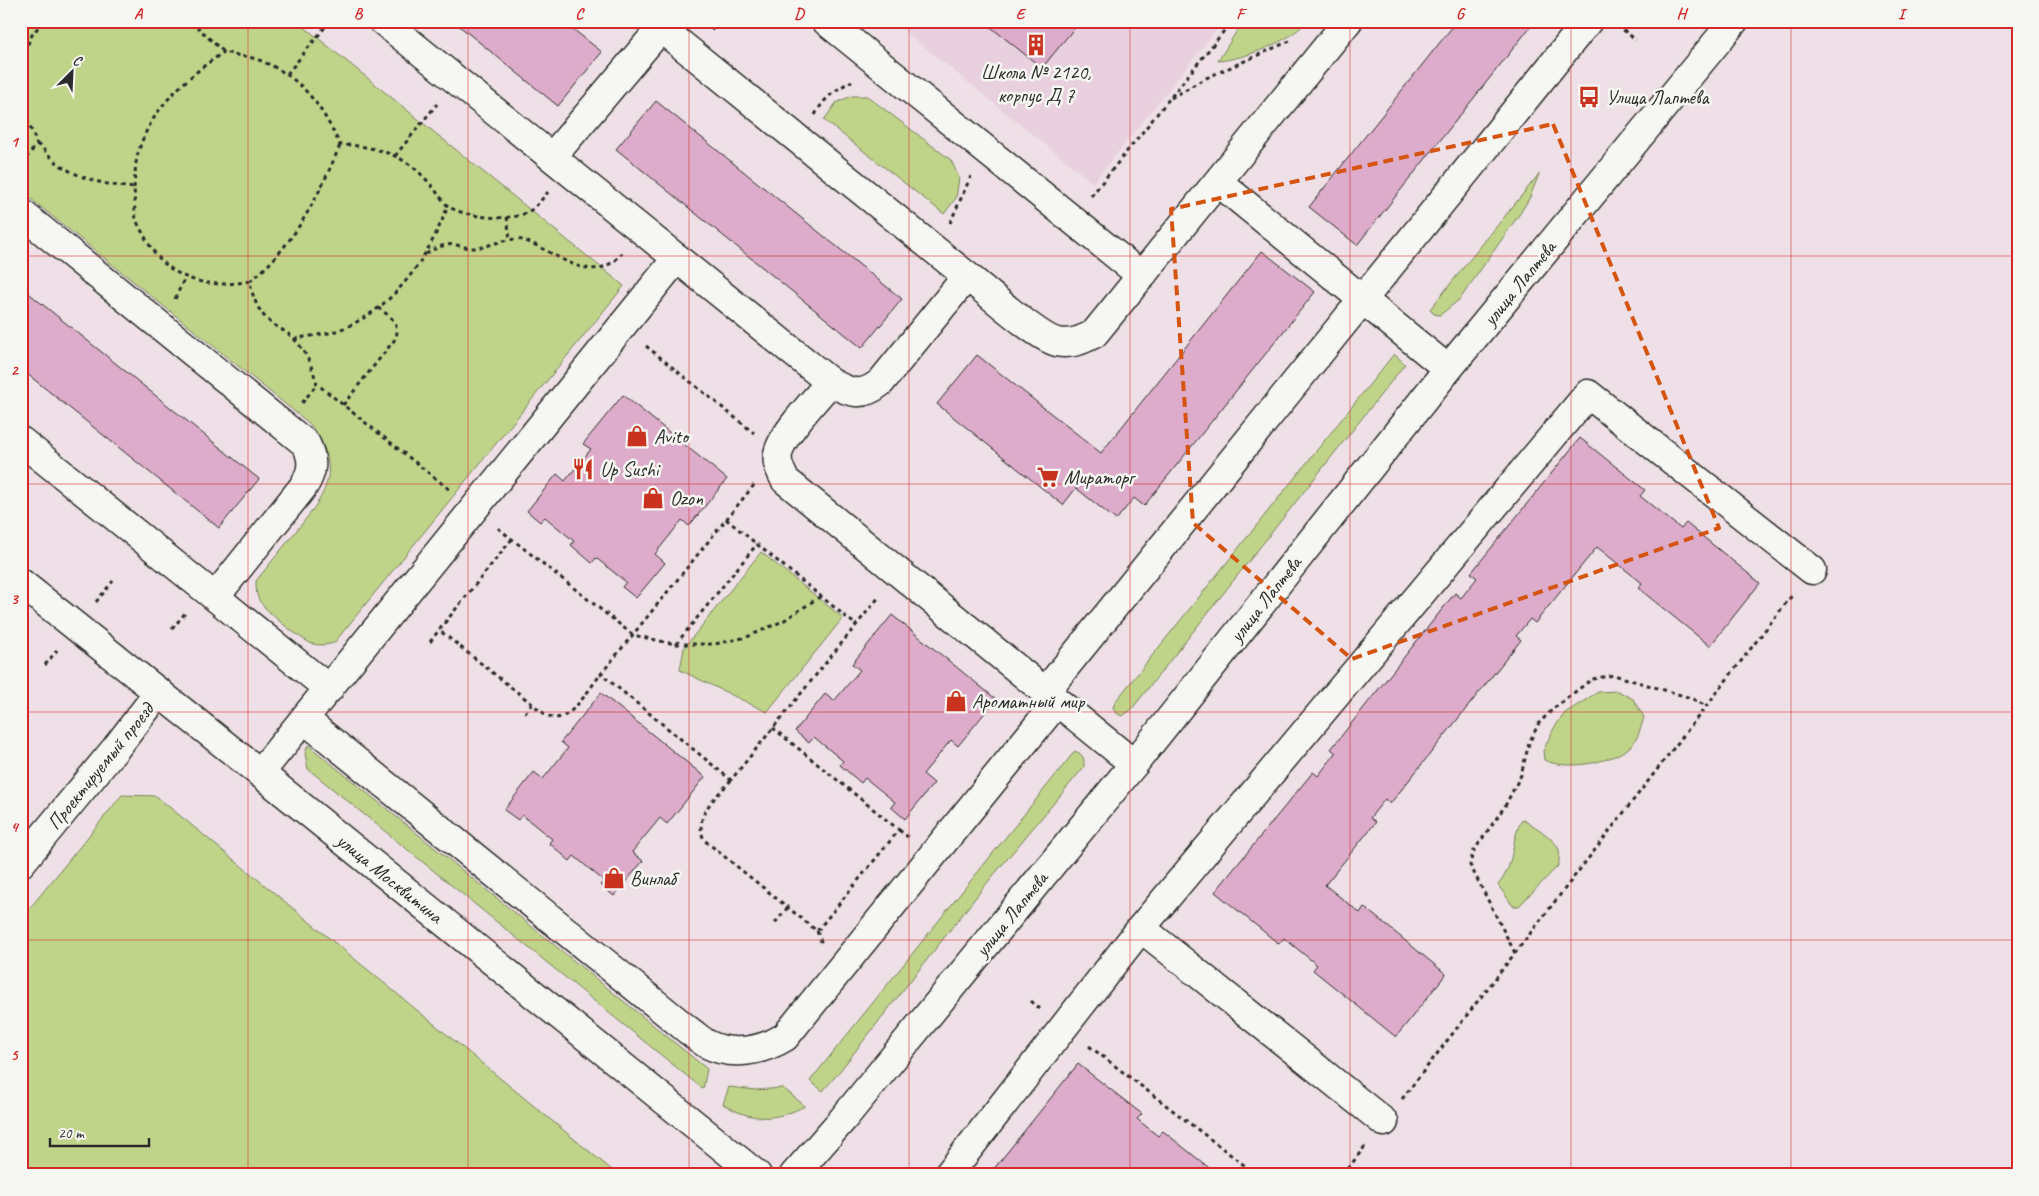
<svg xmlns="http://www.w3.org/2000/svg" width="2039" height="1196" font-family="Caveat,sans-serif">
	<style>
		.built { fill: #e9d0de }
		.green { fill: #c0d489; stroke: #76805a }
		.building { fill: #ddacca; stroke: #2b2b2b }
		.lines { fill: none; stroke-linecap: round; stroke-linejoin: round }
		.minor-casing { stroke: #2b2b2b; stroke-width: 31 }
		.path { stroke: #2b2b2b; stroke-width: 3; stroke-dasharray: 4 4; stroke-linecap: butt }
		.minor { stroke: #f6f6f2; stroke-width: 28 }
		.marked { fill: none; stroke: #d5540f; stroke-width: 4; stroke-dasharray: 10 6; stroke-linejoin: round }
		.grid { fill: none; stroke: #d62828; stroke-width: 1; stroke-opacity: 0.55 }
		.labels { text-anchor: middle; stroke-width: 5; stroke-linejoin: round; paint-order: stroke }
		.poi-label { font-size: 20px; fill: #2b2b2b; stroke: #f6f6f2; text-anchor: start }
		.street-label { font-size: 20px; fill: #2b2b2b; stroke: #f6f6f2 }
		.neatline { fill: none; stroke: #d62828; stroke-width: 2 }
		.grid-label { font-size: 16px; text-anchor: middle; font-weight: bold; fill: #d62828 }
	</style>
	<rect width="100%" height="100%" fill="#eee0e6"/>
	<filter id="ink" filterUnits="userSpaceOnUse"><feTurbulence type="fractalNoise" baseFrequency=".02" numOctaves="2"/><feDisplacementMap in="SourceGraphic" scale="10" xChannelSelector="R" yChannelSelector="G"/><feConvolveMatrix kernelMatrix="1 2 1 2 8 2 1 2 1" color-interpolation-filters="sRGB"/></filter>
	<g filter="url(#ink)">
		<path class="built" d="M 892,21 L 1224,21 L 1093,183 Z"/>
		<g class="green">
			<path d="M 21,21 L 297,21 L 624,286 L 334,643 C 326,645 318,646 310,643 C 297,636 267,613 259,600 C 256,594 256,587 256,581 C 270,564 283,547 297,530 C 328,492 343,469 310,424 L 21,191 Z"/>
			<path d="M 1243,21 L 1307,21 C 1290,42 1244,59 1218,61 Z"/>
			<path d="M 851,96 L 867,96 L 951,160 L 959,178 L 956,198 L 944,214 L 824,120 L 836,103 Z"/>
			<path d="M 1539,174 L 1530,197 L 1521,212 L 1460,299 L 1440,315 L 1434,314 L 1430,309 Z"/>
			<path d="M 1394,354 L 1405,364 L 1131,710 L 1122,716 L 1116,713 L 1113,708 L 1115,702 Z"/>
			<path d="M 761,552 L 843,618 L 767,712 L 680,670 L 684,648 Z"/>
			<path d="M 1618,691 L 1633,699 L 1644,717 C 1641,727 1638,739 1631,746 C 1611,763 1568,771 1544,760 L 1543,751 L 1554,728 L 1565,713 L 1598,692 Z"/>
			<path d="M 308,745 L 707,1069 L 703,1089 L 308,769 L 305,753 Z"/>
			<path d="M 1075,751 C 1084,755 1084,758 1084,767 L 987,883 L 839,1072 L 823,1091 L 810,1081 Z"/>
			<path d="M 122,795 L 156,796 L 618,1175 L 21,1175 L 21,919 Z"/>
			<path d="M 1522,820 C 1533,824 1555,839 1559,850 C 1560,855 1559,862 1558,866 L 1519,906 L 1513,906 L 1498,885 C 1516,864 1510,840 1522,820 Z"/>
			<path d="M 729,1087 L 756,1090 L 783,1088 L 805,1106 C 775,1121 752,1122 723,1104 Z"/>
		</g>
		<g class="building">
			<path d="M 453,21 L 573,21 L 569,26 L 602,52 L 558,106 Z"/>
			<path d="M 983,21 L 1080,21 L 1042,68 Z"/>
			<path d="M 1457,21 L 1535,21 L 1357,245 L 1309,207 Z"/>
			<path d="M 656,101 L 902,299 L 862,348 L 616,149 Z"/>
			<path d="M 1262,251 L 1315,292 L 1144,506 L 1134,498 L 1116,520 L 1076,488 L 1063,505 L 937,404 L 977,355 L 1101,453 Z"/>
			<path d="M 21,287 L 259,479 L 219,528 L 21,369 Z"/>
			<path d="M 623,395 L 727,479 L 689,526 L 682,520 L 655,554 L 665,563 L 636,598 L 622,587 L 626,582 L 596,558 L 592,563 L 571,545 L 574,541 L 545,517 L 540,522 L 527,511 L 557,474 L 565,481 L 591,449 L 583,444 Z"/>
			<path d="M 1580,438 L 1645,490 L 1640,496 L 1681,529 L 1686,523 L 1760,583 L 1710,646 L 1638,588 L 1642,583 L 1597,547 L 1535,623 L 1530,619 L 1516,636 L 1521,640 L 1390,804 L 1385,799 L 1370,818 L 1376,822 L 1325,885 L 1360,913 L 1364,907 L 1446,974 L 1396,1037 L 1313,970 L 1317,965 L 1284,938 L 1279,944 L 1215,892 L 1313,772 L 1318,776 L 1336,753 L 1331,749 L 1455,593 L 1461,598 L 1477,578 L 1471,573 Z"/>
			<path d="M 892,615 L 996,699 L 958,746 L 951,740 L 923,774 L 934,783 L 905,819 L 891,807 L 895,802 L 865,778 L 861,783 L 840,765 L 843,761 L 814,737 L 809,743 L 795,731 L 825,694 L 834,701 L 860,670 L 852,664 Z"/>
			<path d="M 601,693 L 705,777 L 667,824 L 660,818 L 632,852 L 643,861 L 614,896 L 600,885 L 604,881 L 574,856 L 570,861 L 549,843 L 552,839 L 522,815 L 518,820 L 504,810 L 534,772 L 543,779 L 568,748 L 561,742 Z"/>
			<path d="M 1078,1064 L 1142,1114 L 1137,1119 L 1158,1136 L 1163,1131 L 1218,1175 L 1098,1175 L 1095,1173 L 1094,1175 L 989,1175 Z"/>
		</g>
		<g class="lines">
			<g class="minor-casing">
				<g id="minor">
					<path d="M 383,21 L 830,382 C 850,393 862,398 881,382 L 967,276 C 985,290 1038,338 1057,342 C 1071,345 1082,340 1094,334 L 1348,21"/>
					<path d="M 652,21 L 967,276"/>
					<path d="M 826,21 L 1142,276"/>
					<path d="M 552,157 L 661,28"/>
					<path d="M 1218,182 L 1448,369"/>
					<path d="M 21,213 L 306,444 C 314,460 313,472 303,487 L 215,597 L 21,441"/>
					<path d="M 830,382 C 817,398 781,435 778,454 C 776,464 781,471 785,480 L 1134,764"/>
					<path d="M 21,583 L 260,773 L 757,1175"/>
					<path d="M 215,597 L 329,689"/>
					<path d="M 1045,692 L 1588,21"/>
					<path d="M 304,719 L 688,1030 C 694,1034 700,1040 707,1044 C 732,1057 762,1051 785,1037 L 1057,702"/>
					<path d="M 260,773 L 677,258"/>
					<path d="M 21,863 L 116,748 L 159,692"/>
					<path d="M 1141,928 L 1384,1122"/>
					<path d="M 794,1175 L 843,1119 L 1134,764 L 1448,369 L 1734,21"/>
					<path d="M 948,1175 L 1141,928 L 1588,394 L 1812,570"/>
				</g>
			</g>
			<g class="path">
				<path d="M 191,21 C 197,26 221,51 225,52 C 235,56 248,56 259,60 C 302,77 321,105 340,145 C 364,145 388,150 409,164 C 420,172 430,183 438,194 C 441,197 444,203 448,206 C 463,217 509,222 526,213 C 536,208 541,200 548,192"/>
				<path d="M 1617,25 L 1636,40"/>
				<path d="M 712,30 L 715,21"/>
				<path d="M 21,59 L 32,35 L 43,21"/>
				<path d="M 287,74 L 330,21"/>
				<path d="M 1171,98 L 1204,79 L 1292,40"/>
				<path d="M 21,105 L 37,144 L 21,165"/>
				<path d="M 815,115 C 823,99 836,89 852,81"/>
				<path d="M 37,144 C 45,150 52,159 60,165 C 82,180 108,185 134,188 C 135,198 134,209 136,219 C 138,225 142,231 145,237 C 166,279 205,290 250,281 C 252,296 258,312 270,322 C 278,328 288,332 295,340 C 307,353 312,367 317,384 L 450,490"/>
				<path d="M 395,156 L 437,104"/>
				<path d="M 134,188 C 135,178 135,167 137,157 C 148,111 186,77 224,52"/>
				<path d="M 1091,196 L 1232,21"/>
				<path d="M 507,217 L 510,239"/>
				<path d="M 950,223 L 971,176"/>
				<path d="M 426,254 C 433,250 439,246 447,245 C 455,243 464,248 473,248 C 490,248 506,236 522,240 C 555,249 591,291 622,253"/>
				<path d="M 250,281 C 292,249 320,194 340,145"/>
				<path d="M 175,299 L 185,277"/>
				<path d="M 294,339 C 307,336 323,335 336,331 C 393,311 427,260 448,206"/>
				<path d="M 646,346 L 754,433"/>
				<path d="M 302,403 L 317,384"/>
				<path d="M 343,405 L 396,338 C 400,322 389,315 378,308"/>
				<path d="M 754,485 L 601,674 L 731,780 L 879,597"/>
				<path d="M 726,519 L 856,625"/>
				<path d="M 498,528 L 633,635 L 665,642 L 676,644 L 715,644 L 747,637 L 783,621 L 821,596"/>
				<path d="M 512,539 L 439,630 L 546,715 C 551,717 556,719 561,717 C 575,713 592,685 601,674"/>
				<path d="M 96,602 L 113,581"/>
				<path d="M 172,629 L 186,612"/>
				<path d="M 430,642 L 439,630"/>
				<path d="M 676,644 L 757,544"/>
				<path d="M 45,665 L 57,650"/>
				<path d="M 525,713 L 532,704"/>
				<path d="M 731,780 C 716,798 693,814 704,840 L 817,931 L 899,830 L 773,728"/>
				<path d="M 899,830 L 908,837"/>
				<path d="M 775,923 L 788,907"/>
				<path d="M 817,931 L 822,944"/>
				<path d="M 1515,953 L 1470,865 L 1473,852 L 1505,806 L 1521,775 L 1529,743 L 1539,723 L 1554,708 L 1592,679 L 1614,675 L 1691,698 L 1706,706"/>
				<path d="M 1031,1001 L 1040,1009"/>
				<path d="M 1089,1046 L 1257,1175"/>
				<path d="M 1402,1099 L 1793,594"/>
				<path d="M 1343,1175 L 1366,1145"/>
			</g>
			<use href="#minor" class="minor"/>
		</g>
	</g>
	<path class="marked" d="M 1553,124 L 1719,528 L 1352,659 L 1193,523 L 1171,209 Z"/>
	<path class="grid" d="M 248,21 L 248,1175M 468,21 L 468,1175M 689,21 L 689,1175M 909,21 L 909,1175M 1130,21 L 1130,1175M 1350,21 L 1350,1175M 1571,21 L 1571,1175M 1791,21 L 1791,1175M 21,256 L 2018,256M 21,484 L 2018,484M 21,712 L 2018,712M 21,940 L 2018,940"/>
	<defs>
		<g id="building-bare" transform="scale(1.725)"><path d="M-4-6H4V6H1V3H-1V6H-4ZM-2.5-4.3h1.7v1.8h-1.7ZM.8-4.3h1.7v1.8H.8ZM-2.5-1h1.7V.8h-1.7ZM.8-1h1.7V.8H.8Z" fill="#c8321e" stroke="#f6f6f2" stroke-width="2.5" paint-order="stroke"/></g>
		<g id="bus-bare" transform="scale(1.725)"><path d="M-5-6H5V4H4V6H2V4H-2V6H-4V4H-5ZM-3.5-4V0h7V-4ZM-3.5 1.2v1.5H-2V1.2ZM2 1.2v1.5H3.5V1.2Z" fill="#c8321e" stroke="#f6f6f2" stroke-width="2.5" paint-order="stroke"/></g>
		<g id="shop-bare" transform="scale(1.725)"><path d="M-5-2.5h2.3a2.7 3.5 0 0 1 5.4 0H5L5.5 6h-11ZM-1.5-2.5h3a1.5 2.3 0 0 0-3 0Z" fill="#c8321e" stroke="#f6f6f2" stroke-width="2.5" paint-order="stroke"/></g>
		<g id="restaurant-bare" transform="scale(1.725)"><path d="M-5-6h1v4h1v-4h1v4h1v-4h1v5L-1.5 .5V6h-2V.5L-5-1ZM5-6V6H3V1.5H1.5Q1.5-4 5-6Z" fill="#c8321e" stroke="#f6f6f2" stroke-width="2.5" paint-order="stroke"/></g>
		<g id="supermarket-bare" transform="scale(1.725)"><path d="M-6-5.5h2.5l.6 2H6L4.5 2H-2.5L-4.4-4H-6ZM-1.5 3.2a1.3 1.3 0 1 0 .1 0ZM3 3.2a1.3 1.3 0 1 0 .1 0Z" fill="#c8321e" stroke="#f6f6f2" stroke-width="2.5" paint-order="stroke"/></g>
	</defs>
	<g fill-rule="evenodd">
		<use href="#building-bare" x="1036" y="45"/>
		<use href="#bus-bare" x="1589" y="97"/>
		<use href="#shop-bare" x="637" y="436"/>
		<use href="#restaurant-bare" x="583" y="469"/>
		<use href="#supermarket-bare" x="1048" y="477"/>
		<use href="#shop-bare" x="653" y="498"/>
		<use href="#shop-bare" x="956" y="701"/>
		<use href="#shop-bare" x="614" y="878"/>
	</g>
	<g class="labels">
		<g class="poi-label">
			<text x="1036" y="79" text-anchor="middle">Школа № 2120,<tspan x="1036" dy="23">корпус Д 7</tspan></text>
			<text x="1606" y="104">Улица Лаптева</text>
			<text x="654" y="443">Avito</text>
			<text x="600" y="476">Up Sushi</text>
			<text x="1064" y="484">Мираторг</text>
			<text x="670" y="505">Ozon</text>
			<text x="972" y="708">Ароматный мир</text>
			<text x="630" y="885">Винлаб</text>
		</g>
		<g class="street-label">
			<text transform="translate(1519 283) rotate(-51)" y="7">улица Лаптева</text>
			<text transform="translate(1265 599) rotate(-52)" y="7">улица Лаптева</text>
			<text transform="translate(100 766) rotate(-51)" y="7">Проектируемый проезд</text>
			<text transform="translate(390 878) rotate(39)" y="7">улица Москвитина</text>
			<text transform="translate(1011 914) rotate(-51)" y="7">улица Лаптева</text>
		</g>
	</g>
	<rect width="2039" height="1196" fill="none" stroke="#f6f6f2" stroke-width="55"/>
	<g transform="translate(72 72) rotate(24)" stroke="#f6f6f2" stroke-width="4" paint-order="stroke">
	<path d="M0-4L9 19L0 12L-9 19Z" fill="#2b2b2b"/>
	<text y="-8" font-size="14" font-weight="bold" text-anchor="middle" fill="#2b2b2b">С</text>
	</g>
	<path d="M50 1138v8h99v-8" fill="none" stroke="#2b2b2b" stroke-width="2.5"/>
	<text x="58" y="1138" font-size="15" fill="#2b2b2b" stroke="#f6f6f2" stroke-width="4" paint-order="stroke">20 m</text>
	<rect x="28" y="28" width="1984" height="1140" class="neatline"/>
	<g class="grid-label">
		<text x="138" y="19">A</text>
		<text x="358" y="19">B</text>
		<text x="579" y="19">C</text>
		<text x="799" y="19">D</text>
		<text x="1020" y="19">E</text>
		<text x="1240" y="19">F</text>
		<text x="1460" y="19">G</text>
		<text x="1681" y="19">H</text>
		<text x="1901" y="19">I</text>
		<text x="14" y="147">1</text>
		<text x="14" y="375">2</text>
		<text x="14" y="604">3</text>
		<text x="14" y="832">4</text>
		<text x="14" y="1060">5</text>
	</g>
</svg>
